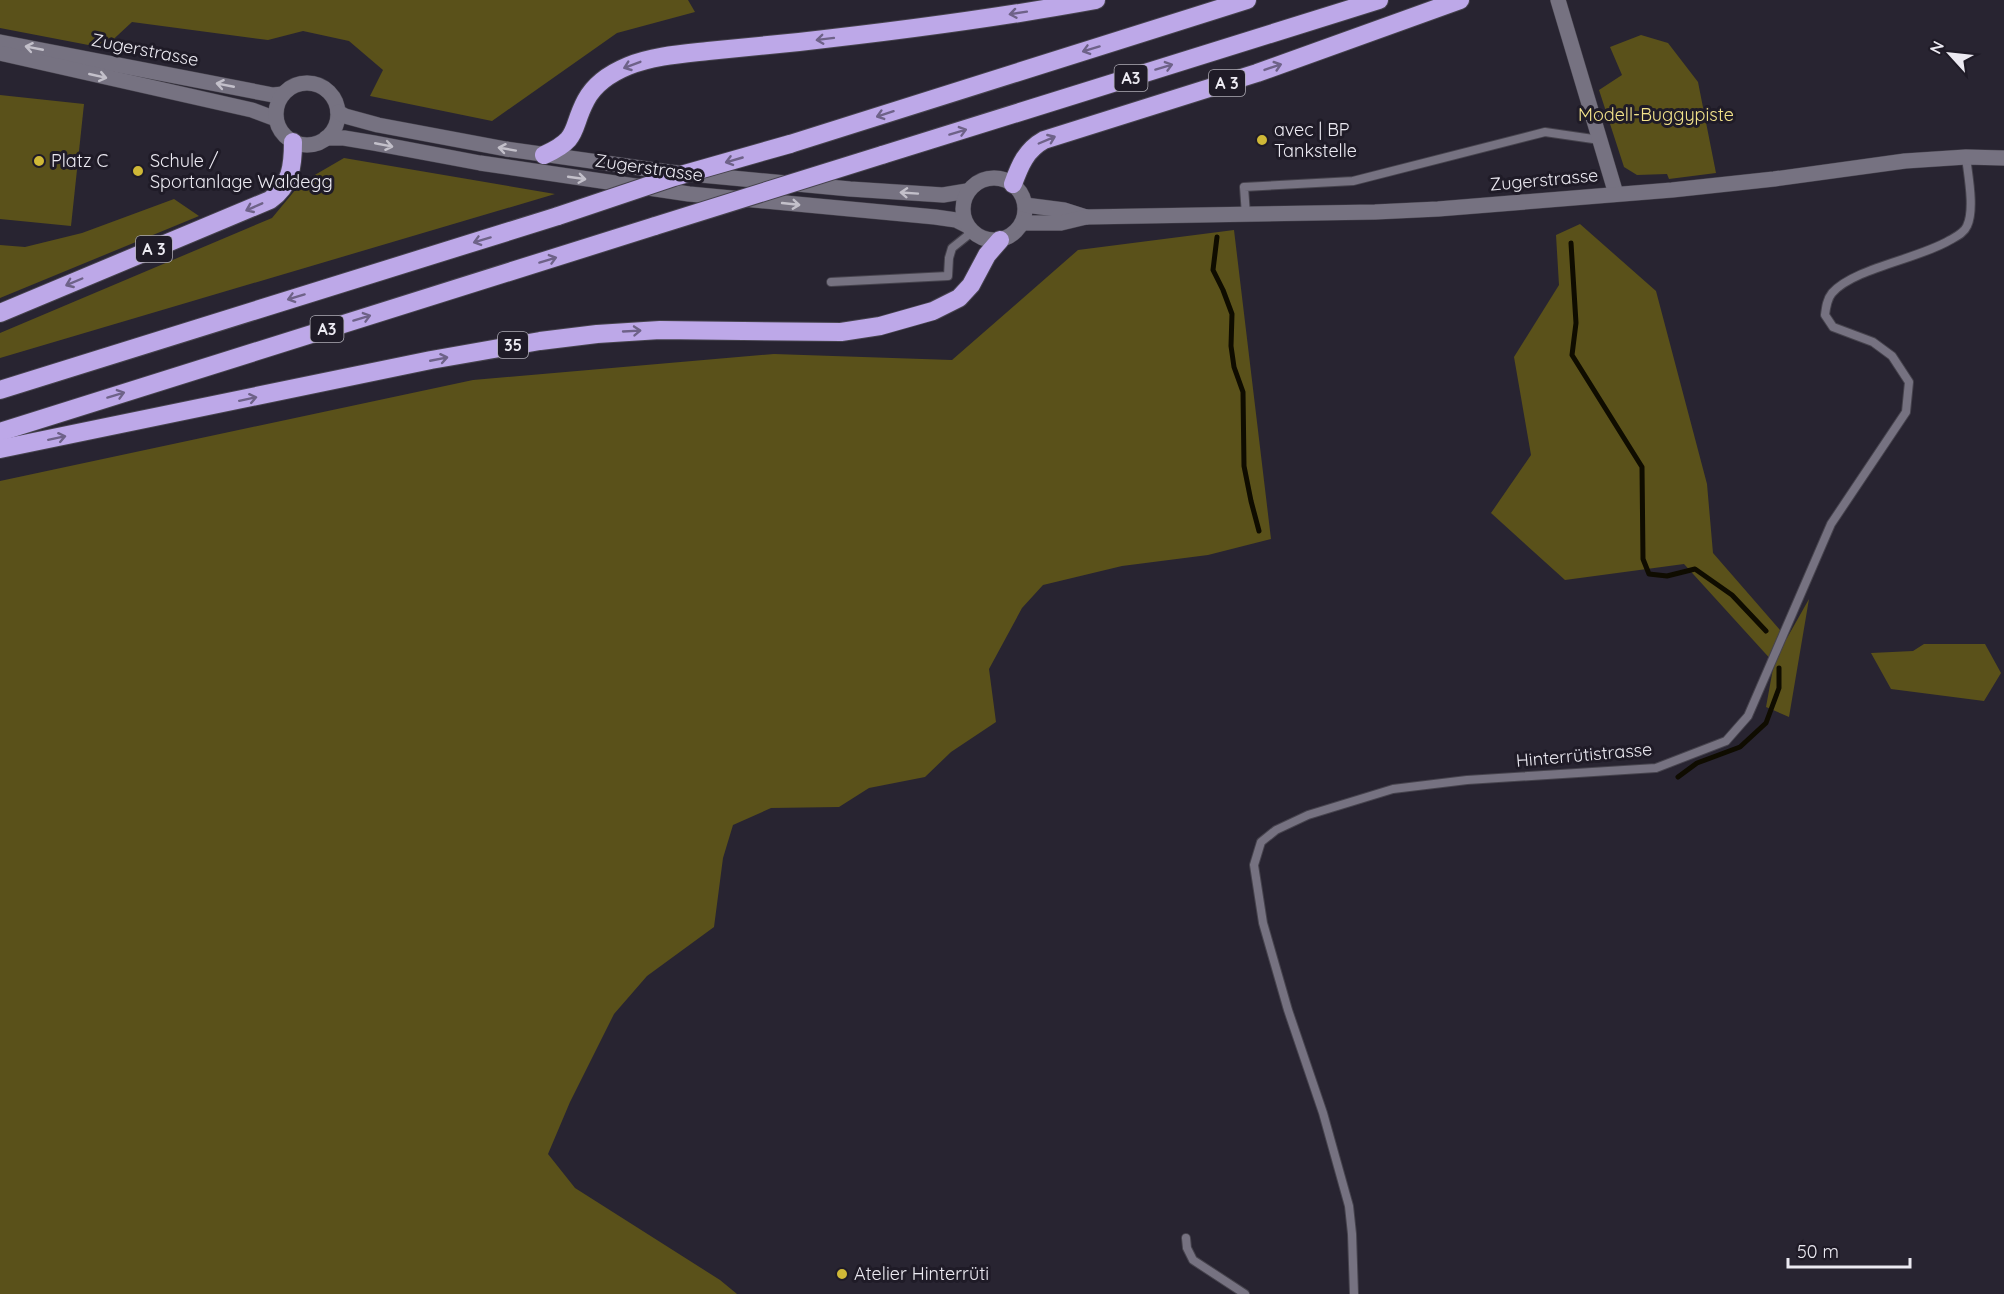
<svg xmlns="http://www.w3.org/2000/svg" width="2004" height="1294" font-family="Quicksand,sans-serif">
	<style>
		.green { fill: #5a511a }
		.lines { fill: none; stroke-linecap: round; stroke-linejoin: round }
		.stream { stroke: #0f0c00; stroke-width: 5 }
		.service-casing { stroke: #46434d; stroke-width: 10 }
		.minor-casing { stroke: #46434d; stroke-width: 16 }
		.secondary-casing { stroke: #46434d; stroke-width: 16 }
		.motorway-casing { stroke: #46434d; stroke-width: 20 }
		.service { stroke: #767281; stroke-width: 8 }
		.minor { stroke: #767281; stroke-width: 15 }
		.secondary { stroke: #767281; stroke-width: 15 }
		.motorway { stroke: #bda8e8; stroke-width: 18 }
		.motorway-bridge-casing { stroke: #46434d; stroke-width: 20; stroke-linecap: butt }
		.motorway-bridge { stroke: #bda8e8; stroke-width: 18 }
		.oneway { stroke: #6e6288 }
		.oneway2 { stroke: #c3c0ca }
		.poi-dot { fill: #cfb837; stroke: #1f1b27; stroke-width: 2 }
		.labels { text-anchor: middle; stroke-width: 6; stroke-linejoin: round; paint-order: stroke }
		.shield { fill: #1f1b27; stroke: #aeacb5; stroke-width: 1.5 }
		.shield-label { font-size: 16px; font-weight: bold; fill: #eceaf2 }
		.street-label { font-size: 18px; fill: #eceaf2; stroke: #1f1b27 }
		.park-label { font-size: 18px; fill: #f3e38b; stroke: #1f1b27 }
		.poi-label { font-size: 18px; fill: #eceaf2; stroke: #1f1b27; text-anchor: start }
	</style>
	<rect width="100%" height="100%" fill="#282431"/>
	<g class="green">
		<path d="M 0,0 L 688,0 L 695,12 L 617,33 L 492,121 L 370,96 L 383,70 L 349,41 L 303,31 L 268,40 L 132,22 L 104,48 L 0,28 Z"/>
		<path d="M 1641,35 L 1668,43 L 1698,82 L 1716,173 L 1669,179 L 1667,174 L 1637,175 L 1624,167 L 1599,90 L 1622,75 L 1610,47 Z"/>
		<path d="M 0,95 L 84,104 L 71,226 L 0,219 Z"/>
		<path d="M 344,158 L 555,194 L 0,358 L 0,333 L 272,218 L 301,183 Z"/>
		<path d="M 174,199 L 199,216 L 0,298 L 0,245 L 25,247 L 82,233 Z"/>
		<path d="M 1580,224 L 1656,291 L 1707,484 L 1713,553 L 1787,638 L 1809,599 L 1789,717 L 1766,707 L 1774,663 L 1684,564 L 1565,580 L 1491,513 L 1531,455 L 1514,357 L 1559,285 L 1556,235 Z"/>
		<path d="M 1234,230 L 1271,539 L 1208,555 L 1122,566 L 1043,585 L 1022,608 L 989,669 L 996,722 L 951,752 L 925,777 L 869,788 L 839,807 L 771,808 L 733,825 L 723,858 L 714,927 L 647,976 L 614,1014 L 570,1102 L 548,1154 L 575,1188 L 720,1280 L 737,1294 L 0,1294 L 0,481 L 473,380 L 774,354 L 952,360 L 1078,250 Z"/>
		<path d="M 1924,644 L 1985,644 L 2001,673 L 1984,701 L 1891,689 L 1871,653 L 1913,651 Z"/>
	</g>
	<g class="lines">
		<g class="stream">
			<path d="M 1217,237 L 1213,270 L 1223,290 L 1232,314 L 1231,346 L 1234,367 L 1243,392 L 1244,466 L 1251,501 L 1259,531"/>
			<path d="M 1571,243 L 1576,323 L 1572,355 L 1642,467 L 1643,559 L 1649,574 L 1667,576 L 1695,569 L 1732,595 L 1766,631"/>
			<path d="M 1678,777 L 1697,763 L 1740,747 L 1766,723 L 1779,688 L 1779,668"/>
		</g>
		<g class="service-casing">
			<g id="service">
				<path d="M 1246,215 L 1244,187 L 1353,181 L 1545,132 L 1600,140"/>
				<path d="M 831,282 L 948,276 L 949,258 L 952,248 L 972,232"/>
				<path d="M 1186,1238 L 1187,1248 L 1193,1260 L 1245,1294"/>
				<path d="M 1354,1294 L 1352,1234 L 1349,1206 L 1323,1113 L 1288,1010 L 1263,923 L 1254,865 L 1261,842 L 1276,830 L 1308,815 L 1393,789 L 1467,780 L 1656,768 L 1726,741 L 1748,716 L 1831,524 L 1906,412 L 1909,382 L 1892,356 L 1873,342 L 1833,327 L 1825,315 C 1826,307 1827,299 1832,293 C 1854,268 1919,259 1950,240 C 1957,236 1964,233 1967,226 C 1975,209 1968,175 1966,157"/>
			</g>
		</g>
		<g class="minor-casing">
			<path id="minor" d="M 1558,0 L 1616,194"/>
		</g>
		<g class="secondary-casing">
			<g id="secondary">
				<path d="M 0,42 L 273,95 L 283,94"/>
				<path d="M 0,53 L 252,110 L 276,119"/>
				<circle cx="307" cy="114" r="31"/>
				<path d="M 338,112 L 345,116 L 378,125 L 506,149 L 669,172 L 850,189 L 943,195 L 967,191"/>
				<path d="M 326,138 L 344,138 L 374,143 L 480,163 L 689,194 L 935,217 L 956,220 L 966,225"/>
				<circle cx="994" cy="209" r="31"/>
				<path d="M 1025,205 L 1064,210 L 1086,217"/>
				<path d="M 1022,223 L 1061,223 L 1086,217 L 1375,212 L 1438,209 L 1672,190 L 1774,179 L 1905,161 L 1966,157 L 2004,158"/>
			</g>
		</g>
		<g class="motorway-casing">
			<g id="motorway">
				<path d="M 790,144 L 1247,0"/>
				<path d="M 544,155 C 581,138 570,130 586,100 C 595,83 611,73 628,66 C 653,56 681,54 708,51 C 738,48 768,45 799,42 C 898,31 998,18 1096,0"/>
				<path d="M 882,155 L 1379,0"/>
				<path d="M 1013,184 C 1020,165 1026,150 1044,140 L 1257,73 L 1460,0"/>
				<path d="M 0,313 L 270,200 C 291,185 293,166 293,142"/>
				<path d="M 0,390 L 558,216"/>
				<path d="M 0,432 L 655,226"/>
				<path d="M 0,449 L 431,360 L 540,341 L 597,334 L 660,330 L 841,332 L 880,326 L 933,311 L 959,298 L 971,285 L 987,255 L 1000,240"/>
			</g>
		</g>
		<use href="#service" class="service"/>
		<use href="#minor" class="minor"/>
		<use href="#secondary" class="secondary"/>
		<use href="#motorway" class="motorway"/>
		<g class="motorway-bridge-casing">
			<g id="motorway-bridge">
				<path d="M 558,216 L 674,177 L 790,144"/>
				<path d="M 655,226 L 882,155"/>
			</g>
		</g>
		<use href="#motorway-bridge" class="motorway-bridge"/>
	</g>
	<defs><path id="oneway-shaft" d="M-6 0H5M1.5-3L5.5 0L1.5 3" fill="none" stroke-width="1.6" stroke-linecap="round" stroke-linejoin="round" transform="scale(1.5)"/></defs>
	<g class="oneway">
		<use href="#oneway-shaft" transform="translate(1018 13) rotate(171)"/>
		<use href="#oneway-shaft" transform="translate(825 39) rotate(173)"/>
		<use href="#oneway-shaft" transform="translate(1091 49) rotate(163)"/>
		<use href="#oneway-shaft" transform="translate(632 65) rotate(159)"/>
		<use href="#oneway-shaft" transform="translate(1164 67) rotate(-17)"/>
		<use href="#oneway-shaft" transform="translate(1273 67) rotate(-19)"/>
		<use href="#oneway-shaft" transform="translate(885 114) rotate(162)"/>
		<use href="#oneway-shaft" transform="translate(958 132) rotate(-17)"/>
		<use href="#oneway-shaft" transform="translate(1047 140) rotate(-23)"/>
		<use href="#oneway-shaft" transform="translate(734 160) rotate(164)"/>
		<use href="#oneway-shaft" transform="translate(254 207) rotate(156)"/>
		<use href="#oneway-shaft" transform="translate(482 240) rotate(163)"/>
		<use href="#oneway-shaft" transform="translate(548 260) rotate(-17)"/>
		<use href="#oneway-shaft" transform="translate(74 282) rotate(157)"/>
		<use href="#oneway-shaft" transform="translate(296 297) rotate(163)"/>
		<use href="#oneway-shaft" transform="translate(362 318) rotate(-17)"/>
		<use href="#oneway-shaft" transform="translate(632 331) rotate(-3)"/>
		<use href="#oneway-shaft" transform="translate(439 359) rotate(-11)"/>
		<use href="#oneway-shaft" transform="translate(116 395) rotate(-17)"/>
		<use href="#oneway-shaft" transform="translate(248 399) rotate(-12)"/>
		<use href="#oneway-shaft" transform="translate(57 438) rotate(-12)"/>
	</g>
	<g class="oneway2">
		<use href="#oneway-shaft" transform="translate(34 48) rotate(-169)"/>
		<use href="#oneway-shaft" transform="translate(98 76) rotate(13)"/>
		<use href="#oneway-shaft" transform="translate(225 85) rotate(-169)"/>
		<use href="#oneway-shaft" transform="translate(384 145) rotate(11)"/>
		<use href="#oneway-shaft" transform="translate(507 149) rotate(-170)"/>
		<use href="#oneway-shaft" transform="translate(577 178) rotate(8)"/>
		<use href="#oneway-shaft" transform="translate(909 193) rotate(-176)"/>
		<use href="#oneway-shaft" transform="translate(791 204) rotate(6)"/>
	</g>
	<g class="poi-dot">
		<circle cx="1262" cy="140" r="6"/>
		<circle cx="39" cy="161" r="6"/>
		<circle cx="138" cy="171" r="6"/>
		<circle cx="842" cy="1274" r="6"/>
	</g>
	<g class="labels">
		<g class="shield">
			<rect x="1114.5" y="65" width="33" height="26" rx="4.5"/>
			<rect x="1209" y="70" width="36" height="26" rx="4.5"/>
			<rect x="136" y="236" width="36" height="26" rx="4.5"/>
			<rect x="310.5" y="316" width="33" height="26" rx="4.5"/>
			<rect x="498" y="332" width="30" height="26" rx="4.5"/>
		</g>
		<g class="shield-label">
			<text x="1131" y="84">A3</text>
			<text x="1227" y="89">A 3</text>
			<text x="154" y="255">A 3</text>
			<text x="327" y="335">A3</text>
			<text x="513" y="351">35</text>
		</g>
		<g class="street-label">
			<text transform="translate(145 50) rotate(11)" y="6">Zugerstrasse</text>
			<text transform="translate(649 168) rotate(8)" y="6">Zugerstrasse</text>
			<text transform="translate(1544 180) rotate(-5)" y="6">Zugerstrasse</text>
			<text transform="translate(1584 755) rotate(-5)" y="6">Hinterrütistrasse</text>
		</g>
		<g class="park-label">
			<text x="1656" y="121">Modell-Buggypiste</text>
		</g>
		<g class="poi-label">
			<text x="1274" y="136">avec | BP<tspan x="1274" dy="21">Tankstelle</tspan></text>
			<text x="51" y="167">Platz C</text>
			<text x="150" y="167">Schule /<tspan x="150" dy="21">Sportanlage Waldegg</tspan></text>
			<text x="854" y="1280">Atelier Hinterrüti</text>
		</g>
	</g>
	<g transform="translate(1950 54) rotate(297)" stroke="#1f1b27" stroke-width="4.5" paint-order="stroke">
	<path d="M0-4.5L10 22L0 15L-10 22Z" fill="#eceaf2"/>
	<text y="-9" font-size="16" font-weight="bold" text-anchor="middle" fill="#eceaf2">N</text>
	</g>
	<path d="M1788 1258v9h122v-9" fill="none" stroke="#eceaf2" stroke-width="3"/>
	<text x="1797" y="1258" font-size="18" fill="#eceaf2" stroke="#1f1b27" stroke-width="4.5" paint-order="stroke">50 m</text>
</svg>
